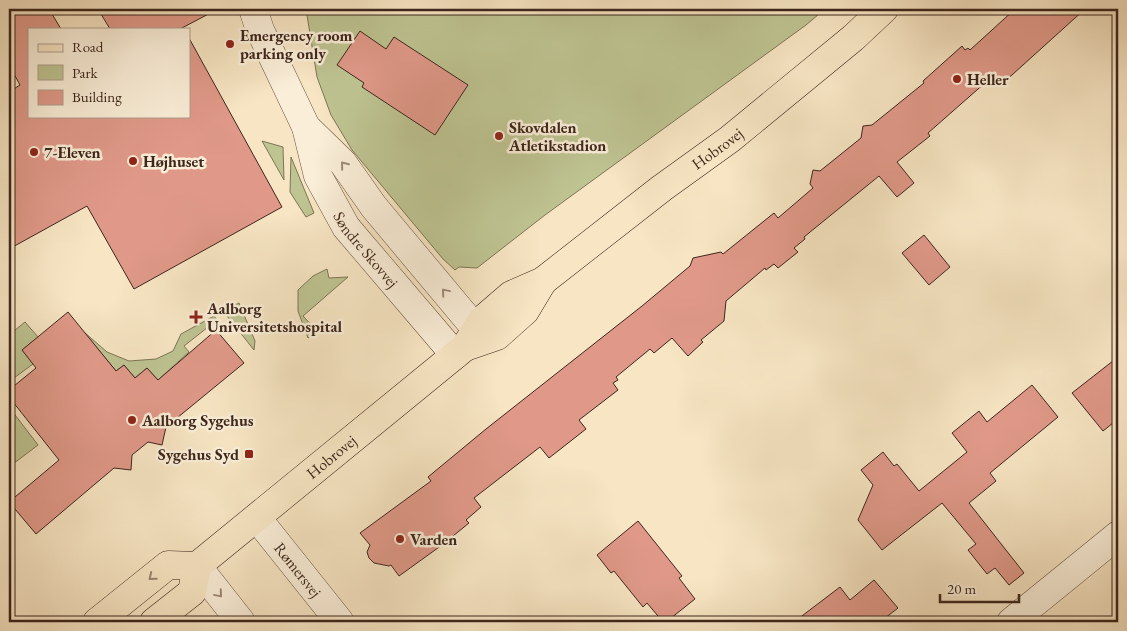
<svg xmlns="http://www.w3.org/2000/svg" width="1127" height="631" font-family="'EB Garamond',serif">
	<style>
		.green { fill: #bec492; stroke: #7e7557 }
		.building { fill: #e09989; stroke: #3d261c }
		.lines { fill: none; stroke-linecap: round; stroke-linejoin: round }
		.minor-casing { stroke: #6c5646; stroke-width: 29 }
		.major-casing { stroke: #3d261c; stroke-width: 29 }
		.minor { stroke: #faeed8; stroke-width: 28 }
		.major { stroke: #f7e5c3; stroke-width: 28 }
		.oneway { stroke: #9c8a7a }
		.oneway2 { stroke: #9a8670 }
		.poi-dot { fill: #8f2418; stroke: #faeed8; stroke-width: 2 }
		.labels { text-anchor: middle; stroke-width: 5; stroke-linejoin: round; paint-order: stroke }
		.poi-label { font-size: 16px; font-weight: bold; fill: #3d261c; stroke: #faeed8; text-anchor: start }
		.street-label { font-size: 16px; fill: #3d261c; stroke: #faeed8 }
	</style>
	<rect width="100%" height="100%" fill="#f7e5c3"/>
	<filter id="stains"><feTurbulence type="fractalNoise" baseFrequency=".004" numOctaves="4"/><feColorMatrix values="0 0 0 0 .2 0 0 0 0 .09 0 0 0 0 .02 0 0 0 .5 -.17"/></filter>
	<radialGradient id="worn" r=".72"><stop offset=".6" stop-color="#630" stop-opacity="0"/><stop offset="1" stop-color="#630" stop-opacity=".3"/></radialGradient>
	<g class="green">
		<path d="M 306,9 L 825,9 L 806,25 L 545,215 L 477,268 L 459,267 L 455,270 L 443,259 L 352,150 L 331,115 L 317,77 Z"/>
		<path d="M 262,141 L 283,147 L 284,180 Z"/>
		<path d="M 291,157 L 314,213 L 306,217 L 290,192 Z"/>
		<path d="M 327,269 L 329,278 L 348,277 L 303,316 L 317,331 L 308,338 L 298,311 L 298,290 L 313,276 Z"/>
		<path d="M 239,303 L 255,341 L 254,350 L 223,311 Z"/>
		<path d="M 214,316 L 217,320 L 184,346 L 189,352 L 158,380 L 147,368 L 135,378 L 124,365 L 116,371 L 84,332 L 107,352 L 129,361 L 156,359 L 173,351 L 181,334 Z"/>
		<path d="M 25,322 L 38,337 L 22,350 L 33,364 L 14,378 L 9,371 L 9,335 Z"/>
		<path d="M 9,407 L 38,445 L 9,467 Z"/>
	</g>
	<g class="building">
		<path d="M 9,9 L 49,9 L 61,29 L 29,29 L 29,116 L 189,116 L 189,38 L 282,207 L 134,289 L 87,206 L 9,249 L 9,92 L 20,85 L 9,65 Z"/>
		<path d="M 98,9 L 218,9 L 180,29 L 110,29 Z"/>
		<path d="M 1015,9 L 1085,9 L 1002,84 L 994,75 L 928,133 L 930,136 L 897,162 L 914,183 L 897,197 L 879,176 L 804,237 L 805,239 L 794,248 L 798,252 L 778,268 L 774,264 L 766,270 L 765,268 L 726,301 L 724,321 L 701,340 L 703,342 L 688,356 L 672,338 L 654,353 L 650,349 L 616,377 L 618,380 L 613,383 L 618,390 L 579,420 L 586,429 L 549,458 L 540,447 L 474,498 L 481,507 L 466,520 L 469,523 L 442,545 L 399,576 L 391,565 L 389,566 L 374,563 L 369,558 L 367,552 L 370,545 L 360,533 L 431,481 L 428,477 L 486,429 L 642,306 L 690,266 L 693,258 L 721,252 L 723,254 L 774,213 L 778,218 L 813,188 L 810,184 L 813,170 L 820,171 L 861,138 L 863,126 L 872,125 L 924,83 L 923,81 L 962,46 L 965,50 L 968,48 L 970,50 Z"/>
		<path d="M 360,31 L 386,49 L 394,37 L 468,85 L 435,135 L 362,87 L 364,83 L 337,65 Z"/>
		<path d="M 924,235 L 950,267 L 929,285 L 902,253 Z"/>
		<path d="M 68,312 L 116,371 L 124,365 L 135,378 L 147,368 L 158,380 L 216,330 L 244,363 L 166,427 L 162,445 L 148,442 L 132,455 L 131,470 L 114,468 L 36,534 L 9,502 L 59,460 L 9,397 L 9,390 L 36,368 L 22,350 Z"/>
		<path d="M 1118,357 L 1118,419 L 1103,431 L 1072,393 Z"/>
		<path d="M 1032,385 L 1058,417 L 990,473 L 996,481 L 969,503 L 1024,573 L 1009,585 L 995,568 L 987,574 L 968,550 L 976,544 L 942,503 L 882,550 L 858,520 L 873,485 L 861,470 L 883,452 L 894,466 L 897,464 L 919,491 L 967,452 L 952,433 L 979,411 L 987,422 Z"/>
		<path d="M 638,521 L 682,576 L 679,578 L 695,599 L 666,622 L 663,622 L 647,603 L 643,607 L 614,571 L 611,573 L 597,555 Z"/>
		<path d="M 874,580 L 898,608 L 880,622 L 794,622 L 840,587 L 850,600 Z"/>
	</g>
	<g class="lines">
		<g class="minor-casing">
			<g id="minor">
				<path id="s1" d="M 253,9 L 260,30 L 306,127 L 318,176 L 346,227 L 455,355"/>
				<path d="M 306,127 L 343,163 L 374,207 L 476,329"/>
				<path id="s2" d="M 257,518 L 340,622"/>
				<path d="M 197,566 L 241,622"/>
				<path d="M 1011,622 L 1118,535"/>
			</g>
		</g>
		<g class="major-casing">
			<g id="major">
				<path d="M 465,347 L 497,336 L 525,311 L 543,281"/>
				<path d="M 97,622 L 168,565 L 197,566"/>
				<path id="s3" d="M 154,622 L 192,592 L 197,566 L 465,347 L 482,320 L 511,295 L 543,281 L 662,188 L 730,139 L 853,38 L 884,9"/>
			</g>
		</g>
		<use href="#minor" class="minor"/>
		<use href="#major" class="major"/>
	</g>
	<defs><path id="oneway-chevron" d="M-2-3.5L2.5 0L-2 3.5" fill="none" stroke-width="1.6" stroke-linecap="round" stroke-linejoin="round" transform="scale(1.25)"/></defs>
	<g class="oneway">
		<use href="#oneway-chevron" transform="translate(344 165) rotate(-129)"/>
		<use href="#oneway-chevron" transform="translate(445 292) rotate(-130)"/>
		<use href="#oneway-chevron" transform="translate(219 594) rotate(50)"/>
	</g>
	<use class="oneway2" href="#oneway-chevron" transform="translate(152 577) rotate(141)"/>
	<g class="poi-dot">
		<circle cx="230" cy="44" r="5"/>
		<circle cx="957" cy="79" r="5"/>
		<circle cx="499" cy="136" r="5"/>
		<circle cx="34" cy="152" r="5"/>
		<circle cx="133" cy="161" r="5"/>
		<path d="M193.5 309.5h5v5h5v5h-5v5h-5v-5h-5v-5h5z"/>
		<circle cx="132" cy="420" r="5"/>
		<rect x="244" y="449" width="10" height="10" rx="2.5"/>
		<circle cx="400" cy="539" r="5"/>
	</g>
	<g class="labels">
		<g class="poi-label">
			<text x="240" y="41">Emergency room<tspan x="240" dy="18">parking only</tspan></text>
			<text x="967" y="85">Heller</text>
			<text x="509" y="133">Skovdalen<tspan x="509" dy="18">Atletikstadion</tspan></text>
			<text x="44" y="158">7-Eleven</text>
			<text x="143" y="167">Højhuset</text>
			<text x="207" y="314">Aalborg<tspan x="207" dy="18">Universitetshospital</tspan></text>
			<text x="142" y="426">Aalborg Sygehus</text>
			<text x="239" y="460" text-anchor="end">Sygehus Syd</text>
			<text x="410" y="545">Varden</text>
		</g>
		<g class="street-label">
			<text dy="6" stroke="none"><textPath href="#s3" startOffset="745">Hobrovej</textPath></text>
			<text dy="6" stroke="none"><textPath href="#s1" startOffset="268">Søndre Skovvej</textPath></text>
			<text dy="6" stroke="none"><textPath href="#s3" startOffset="248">Hobrovej</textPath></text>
			<text dy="6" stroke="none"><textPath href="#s2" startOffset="66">Rømersvej</textPath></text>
		</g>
	</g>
	<rect width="1127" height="631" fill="none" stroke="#f7e5c3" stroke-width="30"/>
	<rect x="10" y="10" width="1107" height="611" fill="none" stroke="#3d261c" stroke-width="2.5"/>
	<rect x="15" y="15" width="1097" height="601" fill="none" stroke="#3d261c"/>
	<rect x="28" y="28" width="162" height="90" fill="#faeed8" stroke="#ae9e8d"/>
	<rect x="38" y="44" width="25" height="8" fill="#f7e5c3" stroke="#ae9e8d"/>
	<text x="72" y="52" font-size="15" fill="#3d261c">Road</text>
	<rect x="38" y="65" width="25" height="15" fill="#bec492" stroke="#ae9e8d"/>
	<text x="72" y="78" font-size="15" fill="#3d261c">Park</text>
	<rect x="38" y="90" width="25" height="15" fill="#e09989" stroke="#ae9e8d"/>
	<text x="72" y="102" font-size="15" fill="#3d261c">Building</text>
	<path d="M940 594v8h79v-8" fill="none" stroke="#3d261c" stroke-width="2.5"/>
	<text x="947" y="594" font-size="15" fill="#3d261c" stroke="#faeed8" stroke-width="4" paint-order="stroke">20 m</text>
	<rect width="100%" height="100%" filter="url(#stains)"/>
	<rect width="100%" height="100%" fill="url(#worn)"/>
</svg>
